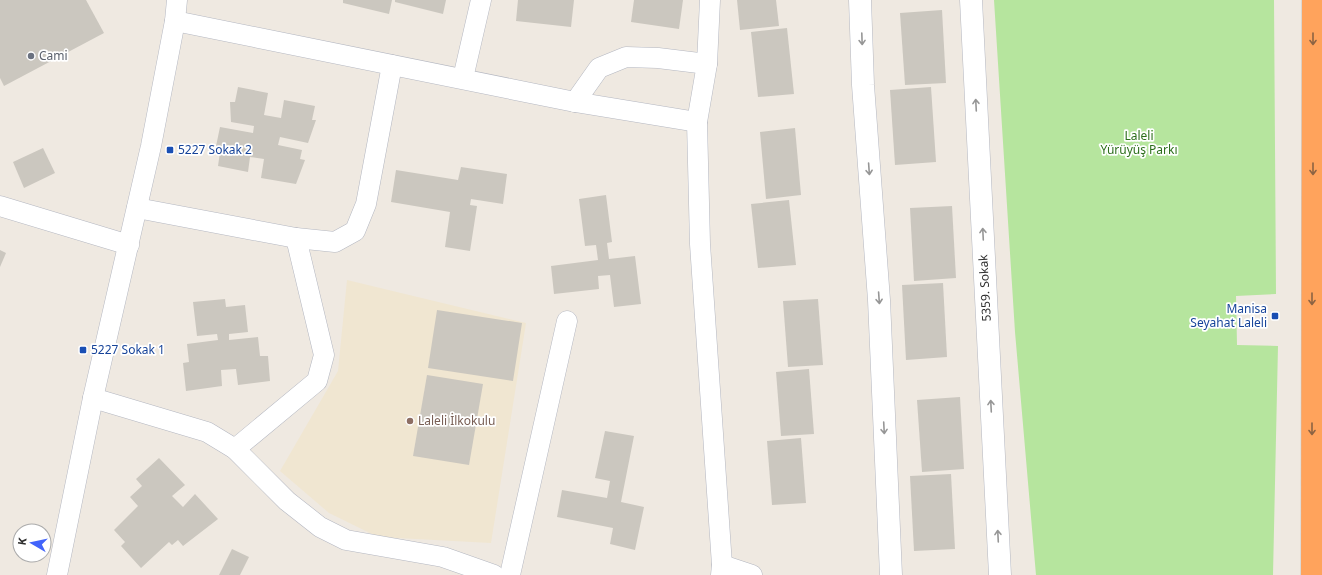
<svg xmlns="http://www.w3.org/2000/svg" width="1322" height="575" font-family="'Noto Sans',sans-serif">
	<style>
		.education { fill: #f0e6d1 }
		.green { fill: #b6e59e }
		.building { fill: #cbc7bf }
		.lines { fill: none; stroke-linecap: round; stroke-linejoin: round }
		.street-casing { stroke: #b4b7c1; stroke-width: 21 }
		.secondary-casing { stroke: #b4b7c1; stroke-width: 23 }
		.highway-casing { stroke: #c9c9c9; stroke-width: 23 }
		.street { stroke: #fff; stroke-width: 20 }
		.secondary { stroke: #fff; stroke-width: 22 }
		.highway { stroke: #ffa35c; stroke-width: 22 }
		.oneway { stroke: #969696 }
		.oneway2 { stroke: #8c6343 }
		.worship-dot { fill: #6b7280; stroke: #fff; stroke-width: 1.5 }
		.transit-dot { fill: #1a4fb4; stroke: #fff; stroke-width: 1.5 }
		.education-dot { fill: #8d6e63; stroke: #fff; stroke-width: 1.5 }
		.labels { text-anchor: middle; stroke-width: 3.5; stroke-linejoin: round; paint-order: stroke }
		.worship-label { font-size: 12px; fill: #5b616d; stroke: #fff; text-anchor: start }
		.park-label { font-size: 12px; fill: #2c6e1b; stroke: #fff }
		.transit-label { font-size: 12px; fill: #164399; stroke: #fff; text-anchor: start }
		.street-label { font-size: 12px; fill: #2e2e2e; stroke: #fff }
		.education-label { font-size: 12px; fill: #785e54; stroke: #fff; text-anchor: start }
	</style>
	<rect width="100%" height="100%" fill="#efe9e1"/>
	<path class="education" d="M 347,280 L 526,323 L 491,543 L 378,537 L 329,513 L 280,471 L 338,371 Z"/>
	<path class="green" d="M 994,0 L 1274,0 L 1276,294 L 1236,296 L 1237,345 L 1278,346 L 1273,575 L 1036,575 L 1015,332 Z"/>
	<g class="building">
		<path d="M 0,0 L 86,0 L 104,33 L 4,86 L 0,78 Z"/>
		<path d="M 343,0 L 392,0 L 389,14 L 343,3 Z"/>
		<path d="M 395,0 L 446,0 L 443,14 L 395,2 Z"/>
		<path d="M 518,0 L 574,0 L 571,27 L 516,21 Z"/>
		<path d="M 634,0 L 683,0 L 679,29 L 631,22 Z"/>
		<path d="M 737,0 L 776,0 L 779,26 L 740,30 Z"/>
		<path d="M 942,10 L 946,83 L 905,85 L 900,13 Z"/>
		<path d="M 787,28 L 794,94 L 758,97 L 751,32 Z"/>
		<path d="M 238,87 L 268,93 L 264,115 L 281,118 L 284,100 L 315,106 L 312,120 L 316,120 L 308,143 L 280,137 L 278,145 L 302,150 L 300,159 L 305,160 L 296,184 L 261,178 L 264,159 L 250,157 L 248,172 L 218,166 L 220,152 L 215,151 L 220,127 L 253,133 L 254,126 L 231,122 L 230,102 L 235,102 Z"/>
		<path d="M 931,87 L 936,162 L 895,165 L 890,90 Z"/>
		<path d="M 795,128 L 801,195 L 766,199 L 760,132 Z"/>
		<path d="M 43,148 L 55,173 L 24,188 L 13,162 Z"/>
		<path d="M 461,167 L 507,174 L 503,204 L 471,199 L 470,205 L 477,206 L 470,251 L 445,247 L 450,212 L 391,202 L 396,170 L 458,180 Z"/>
		<path d="M 606,195 L 612,242 L 607,243 L 609,259 L 635,256 L 641,304 L 614,307 L 610,275 L 598,276 L 599,289 L 554,294 L 551,266 L 598,260 L 596,245 L 585,246 L 579,199 Z"/>
		<path d="M 789,200 L 796,265 L 758,268 L 751,204 Z"/>
		<path d="M 952,206 L 956,278 L 914,281 L 910,208 Z"/>
		<path d="M 0,250 L 6,253 L 0,267 Z"/>
		<path d="M 943,283 L 947,357 L 906,360 L 902,285 Z"/>
		<path d="M 225,299 L 226,307 L 245,305 L 248,332 L 229,334 L 229,340 L 258,337 L 260,356 L 268,356 L 270,381 L 238,385 L 236,369 L 221,370 L 222,386 L 186,391 L 183,363 L 189,362 L 187,344 L 218,340 L 217,334 L 197,336 L 193,302 Z"/>
		<path d="M 818,299 L 823,365 L 788,367 L 783,301 Z"/>
		<path d="M 437,310 L 522,323 L 513,381 L 428,368 Z"/>
		<path d="M 809,369 L 814,434 L 781,436 L 776,372 Z"/>
		<path d="M 427,375 L 483,384 L 469,465 L 413,456 Z"/>
		<path d="M 960,397 L 964,469 L 922,472 L 917,400 Z"/>
		<path d="M 605,431 L 634,436 L 621,502 L 644,507 L 635,550 L 610,544 L 613,528 L 557,517 L 562,490 L 607,498 L 610,481 L 595,478 Z"/>
		<path d="M 801,438 L 806,503 L 772,505 L 767,441 Z"/>
		<path d="M 159,458 L 185,485 L 172,496 L 183,507 L 195,494 L 218,519 L 183,546 L 178,540 L 172,545 L 169,542 L 141,568 L 121,546 L 125,542 L 114,530 L 138,506 L 130,497 L 142,486 L 136,479 Z"/>
		<path d="M 951,474 L 955,549 L 914,551 L 910,476 Z"/>
		<path d="M 232,549 L 249,557 L 240,575 L 219,575 Z"/>
	</g>
	<g class="lines">
		<g class="street-casing">
			<g id="street">
				<path d="M 175,21 L 575,102 L 697,122 L 700,244 L 722,565 L 721,575"/>
				<path d="M 463,78 L 481,0"/>
				<path d="M 575,102 L 599,68 L 626,57 L 658,58 L 707,64"/>
				<path d="M 697,122 L 707,64 L 710,0"/>
				<path d="M 0,206 L 129,245"/>
				<path d="M 137,208 L 296,238 L 335,242 L 355,231 L 366,204 L 392,65"/>
				<path d="M 93,398 L 207,432 L 235,449 L 287,501 L 320,527 L 346,540 L 443,557 L 494,575"/>
				<path d="M 235,449 L 317,381 L 324,355 L 296,238"/>
				<path d="M 722,565 L 752,575"/>
				<path d="M 57,575 L 93,398 L 151,146 L 175,21 L 177,0"/>
				<path d="M 510,575 L 567,321"/>
			</g>
		</g>
		<g class="secondary-casing">
			<g id="secondary">
				<path d="M 860,0 L 863,85 L 879,300 L 891,575"/>
				<path d="M 971,0 L 1000,575"/>
			</g>
		</g>
		<g class="highway-casing">
			<path id="highway" d="M 1312,575 L 1313,0"/>
		</g>
		<use href="#street" class="street"/>
		<use href="#secondary" class="secondary"/>
		<use href="#highway" class="highway"/>
	</g>
	<defs><path id="oneway-shaft" d="M-6 0H5M1.5-3L5.5 0L1.5 3" fill="none" stroke-width="1.6" stroke-linecap="round" stroke-linejoin="round"/></defs>
	<g class="oneway">
		<use href="#oneway-shaft" transform="translate(862 39) rotate(88)"/>
		<use href="#oneway-shaft" transform="translate(976 105) rotate(-93)"/>
		<use href="#oneway-shaft" transform="translate(869 169) rotate(86)"/>
		<use href="#oneway-shaft" transform="translate(983 234) rotate(-93)"/>
		<use href="#oneway-shaft" transform="translate(879 298) rotate(86)"/>
		<use href="#oneway-shaft" transform="translate(991 406) rotate(-93)"/>
		<use href="#oneway-shaft" transform="translate(884 428) rotate(87)"/>
		<use href="#oneway-shaft" transform="translate(998 536) rotate(-93)"/>
	</g>
	<g class="oneway2">
		<use href="#oneway-shaft" transform="translate(1313 39) rotate(90)"/>
		<use href="#oneway-shaft" transform="translate(1313 169) rotate(90)"/>
		<use href="#oneway-shaft" transform="translate(1312 299) rotate(90)"/>
		<use href="#oneway-shaft" transform="translate(1312 429) rotate(90)"/>
	</g>
	<circle class="worship-dot" cx="31" cy="56" r="4"/>
	<g class="transit-dot">
		<rect x="166" y="146" width="8" height="8" rx="2"/>
		<rect x="1271" y="312" width="8" height="8" rx="2"/>
		<rect x="79" y="346" width="8" height="8" rx="2"/>
	</g>
	<circle class="education-dot" cx="410" cy="421" r="4"/>
	<g class="labels">
		<g class="worship-label">
			<text x="39" y="60">Cami</text>
		</g>
		<g class="park-label">
			<text x="1139" y="140">Laleli<tspan x="1139" dy="14">Yürüyüş Parkı</tspan></text>
		</g>
		<g class="transit-label">
			<text x="178" y="154">5227 Sokak 2</text>
			<text x="1267" y="313" text-anchor="end">Manisa<tspan x="1267" dy="14">Seyahat Laleli</tspan></text>
			<text x="91" y="354">5227 Sokak 1</text>
		</g>
		<g class="street-label">
			<text transform="translate(985 288) rotate(-93)" y="4">5359. Sokak</text>
		</g>
		<g class="education-label">
			<text x="418" y="425">Laleli İlkokulu</text>
		</g>
	</g>
	<g transform="translate(32 543) rotate(279)"><circle r="19" fill="#ffffff" stroke="#ababab"/>
	<path d="M0-3L7 15L0 10L-7 15Z" fill="#4264fb"/>
	<text y="-6" font-size="11" font-weight="bold" text-anchor="middle" fill="#2e2e2e">K</text>
	</g>
</svg>
